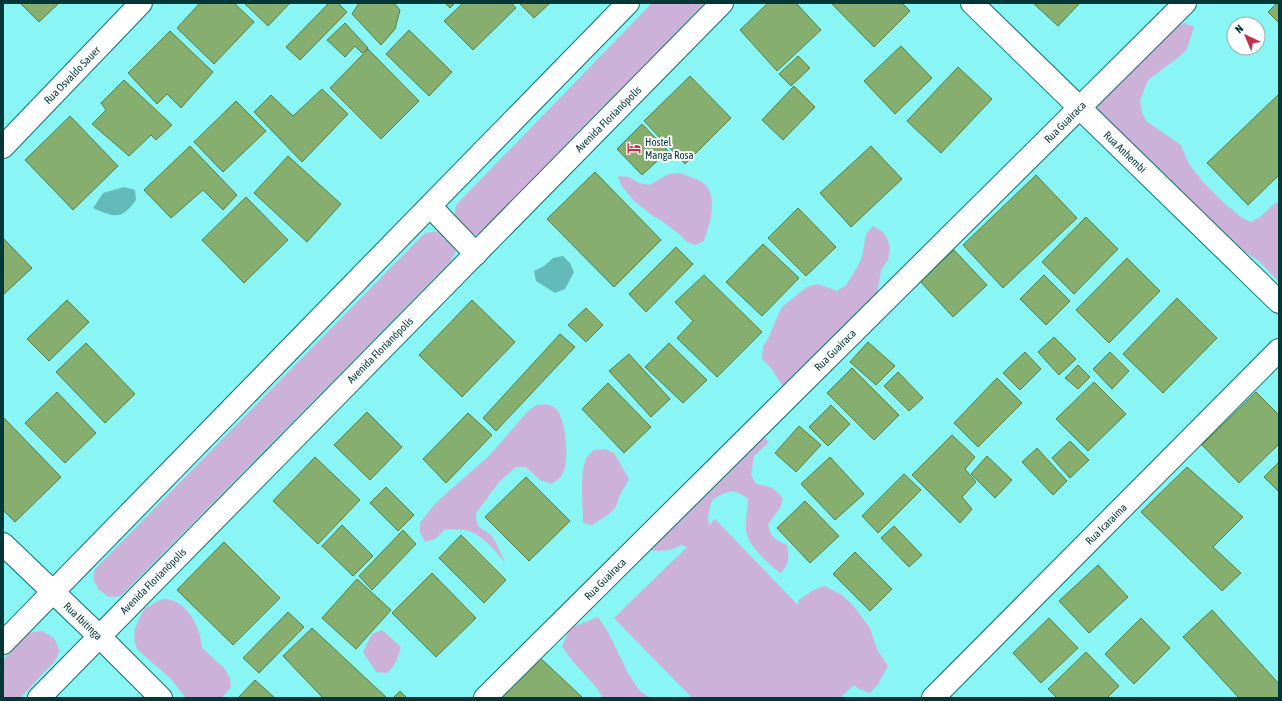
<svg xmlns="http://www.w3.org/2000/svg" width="1282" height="701" font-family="'Asap Condensed',sans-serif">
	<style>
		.green { fill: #ccb2d8 }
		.water { fill: #62bbba }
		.building { fill: #86af6f; stroke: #577e3f }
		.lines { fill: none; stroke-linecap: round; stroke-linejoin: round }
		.minor-casing { stroke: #0f6f6f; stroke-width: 24 }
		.minor { stroke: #fff; stroke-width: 22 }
		.labels { text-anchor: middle; stroke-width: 4; stroke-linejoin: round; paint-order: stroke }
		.street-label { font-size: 11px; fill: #033737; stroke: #fff }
		.poi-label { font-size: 11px; fill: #033737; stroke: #fff; text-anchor: start }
	</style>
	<rect width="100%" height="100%" fill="#89f5f4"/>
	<g class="green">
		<path d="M 652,3 L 705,3 L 482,234 L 470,235 L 454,217 L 456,205 Z"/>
		<path d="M 1185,23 L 1194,27 L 1187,49 L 1179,57 L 1148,80 L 1140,101 L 1142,112 L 1146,121 L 1181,145 L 1189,164 L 1203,182 L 1225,204 L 1242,218 L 1251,222 L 1260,217 L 1275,203 L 1279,202 L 1279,282 L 1258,260 L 1232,244 L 1181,195 L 1167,177 L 1159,169 L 1150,164 L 1137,148 L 1125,143 L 1098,111 L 1098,100 L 1173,28 Z"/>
		<path d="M 680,173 C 686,176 695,178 701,181 C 720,194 710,223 704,241 L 695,245 L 687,242 L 679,234 L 662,221 L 653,216 L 634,201 L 621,185 L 618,176 L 629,177 L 639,183 L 649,185 L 669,174 Z"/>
		<path d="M 873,226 L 883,232 L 888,240 L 890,250 L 888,260 L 881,271 L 876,301 L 792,386 L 782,385 L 771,368 L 762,359 L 763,346 L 769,337 L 777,317 L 782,307 L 807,287 L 818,284 L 837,291 L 846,285 L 858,266 L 862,257 L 866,234 Z"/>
		<path d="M 438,231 L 449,238 L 456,251 L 450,262 L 121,596 L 109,597 L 99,590 L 93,579 L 95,569 L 425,233 Z"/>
		<path d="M 546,404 C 549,405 553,406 555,408 C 566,416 569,458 564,470 C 562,477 557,480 552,484 L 540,480 L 526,467 L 516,467 L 500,481 L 476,513 C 476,530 480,526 491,535 C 495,539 503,557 505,563 C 496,551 480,532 464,530 C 458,529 451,530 445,529 L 435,539 L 425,542 L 420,532 L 420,523 L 433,506 L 440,499 L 490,455 L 527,412 L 536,405 Z"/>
		<path d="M 762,435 L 769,442 L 754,456 L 751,475 L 756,484 C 770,486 775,488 783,499 L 780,508 L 768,524 C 771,537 774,540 787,545 C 789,559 790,562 781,573 C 769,565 747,545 746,530 C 745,520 748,509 748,499 C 733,487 728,491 713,499 C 709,508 707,516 709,525 L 715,519 L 798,605 L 799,600 L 815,589 L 825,586 L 842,595 L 852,604 L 870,628 L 877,649 L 888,666 L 878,684 L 870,693 L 859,689 L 854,685 L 840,698 L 692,698 L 614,618 L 687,547 L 681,545 C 667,553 658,551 642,549 Z"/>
		<path d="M 605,449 L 614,453 L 629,479 L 619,497 L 616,507 L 609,514 L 592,525 L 583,523 C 583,508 579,468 587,457 C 589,454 592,452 594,450 Z"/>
		<path d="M 162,599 C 166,599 170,599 174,601 C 191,608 201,631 202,648 L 224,668 L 230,678 L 231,687 L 222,698 L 186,698 L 170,678 L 137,649 L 134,639 L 135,628 L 144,609 Z"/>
		<path d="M 598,617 L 609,634 L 629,675 L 640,691 L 650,698 L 603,698 C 596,685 585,675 575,664 C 570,658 566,652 562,646 L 570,628 Z"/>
		<path d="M 382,630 L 401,647 C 398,658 395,666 387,673 L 376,672 L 363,652 L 372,634 Z"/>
		<path d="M 42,631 L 54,638 L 60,651 L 54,662 L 20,698 L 3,698 L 3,660 L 29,633 Z"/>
	</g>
	<g class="water">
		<path d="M 124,187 L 135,190 L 136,200 C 121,221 114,217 93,208 L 103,193 Z"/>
		<path d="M 563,256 L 570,263 L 574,272 L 565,289 L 555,293 L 536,281 L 534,271 L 544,266 L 553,258 Z"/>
	</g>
	<g class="building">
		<path d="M 20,3 L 59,3 L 39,22 Z"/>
		<path d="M 200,3 L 234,3 L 254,22 L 214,64 L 177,28 Z"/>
		<path d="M 244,3 L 290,3 L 268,26 Z"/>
		<path d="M 329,3 L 338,3 L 347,12 L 300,60 L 286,47 Z"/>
		<path d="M 359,3 L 394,3 L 400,10 L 395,29 L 381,45 L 352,14 Z"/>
		<path d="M 445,3 L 455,3 L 450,8 Z"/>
		<path d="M 463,3 L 511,3 L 516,8 L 473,50 L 444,21 Z"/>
		<path d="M 519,3 L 550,3 L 534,18 Z"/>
		<path d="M 768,3 L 796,3 L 821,30 L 777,71 L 740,30 Z"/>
		<path d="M 831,3 L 902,3 L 910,11 L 874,47 Z"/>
		<path d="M 1033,3 L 1080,3 L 1058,26 Z"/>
		<path d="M 1277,3 L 1279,3 L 1279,23 L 1268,12 Z"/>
		<path d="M 345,23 L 368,48 L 362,53 L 355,46 L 345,57 L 327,40 Z"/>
		<path d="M 409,30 L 452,72 L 429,96 L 386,54 Z"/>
		<path d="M 170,31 L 213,72 L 181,108 L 167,94 L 157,104 L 128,73 Z"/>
		<path d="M 901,46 L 932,78 L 895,114 L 864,81 Z"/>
		<path d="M 368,49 L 419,101 L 381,139 L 330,88 Z"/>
		<path d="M 798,56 L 810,68 L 791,86 L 779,74 Z"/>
		<path d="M 958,67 L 992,99 L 941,153 L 907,121 Z"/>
		<path d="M 690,76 L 731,118 L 685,164 L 644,121 Z"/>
		<path d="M 124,80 L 172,125 L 156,140 L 151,135 L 129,156 L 92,124 L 106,110 L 101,103 Z"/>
		<path d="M 794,86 L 815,107 L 783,140 L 762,120 Z"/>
		<path d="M 322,89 L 348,114 L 302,162 L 254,112 L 271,95 L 293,116 Z"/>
		<path d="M 1279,94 L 1279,175 L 1248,205 L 1207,163 Z"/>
		<path d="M 236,101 L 266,131 L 223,172 L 194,142 Z"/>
		<path d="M 70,116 L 118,166 L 73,210 L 25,160 Z"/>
		<path d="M 642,124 L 668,151 L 642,175 L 617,149 Z"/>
		<path d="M 190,146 L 237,195 L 223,210 L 203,190 L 171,218 L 144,190 Z"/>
		<path d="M 871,146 L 902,179 L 851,227 L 820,193 Z"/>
		<path d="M 288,156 L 341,204 L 307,242 L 254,193 Z"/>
		<path d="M 595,172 L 661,240 L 614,287 L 547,219 Z"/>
		<path d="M 1036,175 L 1077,218 L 1003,288 L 963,245 Z"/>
		<path d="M 246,197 L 288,240 L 244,283 L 202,240 Z"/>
		<path d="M 798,208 L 836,247 L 806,276 L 768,238 Z"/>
		<path d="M 1086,217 L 1118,249 L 1074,294 L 1042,262 Z"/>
		<path d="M 3,238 L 32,268 L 3,295 Z"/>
		<path d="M 763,244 L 799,278 L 762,316 L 726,282 Z"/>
		<path d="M 676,247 L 693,264 L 646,312 L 629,294 Z"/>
		<path d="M 954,250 L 987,285 L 953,317 L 920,281 Z"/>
		<path d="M 1127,258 L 1160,291 L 1109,343 L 1076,310 Z"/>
		<path d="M 704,275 L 762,332 L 717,377 L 677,338 L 693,321 L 675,302 Z"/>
		<path d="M 1044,275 L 1070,301 L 1046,325 L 1020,299 Z"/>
		<path d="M 1177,298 L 1217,338 L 1163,393 L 1123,354 Z"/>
		<path d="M 67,300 L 89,322 L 49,361 L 27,339 Z"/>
		<path d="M 472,300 L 515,342 L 462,397 L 419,355 Z"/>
		<path d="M 586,308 L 603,325 L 586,342 L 568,325 Z"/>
		<path d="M 560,334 L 575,347 L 496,431 L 483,418 Z"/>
		<path d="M 1054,337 L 1076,359 L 1059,375 L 1038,352 Z"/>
		<path d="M 868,342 L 895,366 L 876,385 L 850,362 Z"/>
		<path d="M 86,343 L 135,394 L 105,423 L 56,372 Z"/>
		<path d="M 669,343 L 707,380 L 683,403 L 645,367 Z"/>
		<path d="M 1025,352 L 1041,369 L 1020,390 L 1003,373 Z"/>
		<path d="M 1110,352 L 1129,371 L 1112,389 L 1093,369 Z"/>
		<path d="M 629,354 L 670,399 L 651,417 L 609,371 Z"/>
		<path d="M 1078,365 L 1090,377 L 1078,389 L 1065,378 Z"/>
		<path d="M 852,368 L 899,415 L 874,440 L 827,393 Z"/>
		<path d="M 898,372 L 923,398 L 909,411 L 884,386 Z"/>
		<path d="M 997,378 L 1022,403 L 978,447 L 954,423 Z"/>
		<path d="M 1094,382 L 1126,414 L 1088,451 L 1056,419 Z"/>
		<path d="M 608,383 L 651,427 L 624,453 L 582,409 Z"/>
		<path d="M 57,392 L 96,433 L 65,463 L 25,423 Z"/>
		<path d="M 1256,392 L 1279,415 L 1279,444 L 1239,483 L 1202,445 Z"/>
		<path d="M 831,405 L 850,424 L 828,446 L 809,427 Z"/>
		<path d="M 367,412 L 402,447 L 370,480 L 334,445 Z"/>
		<path d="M 468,413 L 492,435 L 446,483 L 423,459 Z"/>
		<path d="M 3,417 L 61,477 L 15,522 L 3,510 Z"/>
		<path d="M 799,426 L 821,445 L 796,472 L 775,453 Z"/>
		<path d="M 952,435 L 975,457 L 965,469 L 976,482 L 962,497 L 972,509 L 960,523 L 912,475 Z"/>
		<path d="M 1070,441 L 1089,460 L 1070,478 L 1052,458 Z"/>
		<path d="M 1037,448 L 1067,481 L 1053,495 L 1022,462 Z"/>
		<path d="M 987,456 L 1012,480 L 995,498 L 971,474 Z"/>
		<path d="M 315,457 L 360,500 L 318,544 L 273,501 Z"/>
		<path d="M 830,457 L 864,494 L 835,520 L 801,484 Z"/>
		<path d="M 1279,462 L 1279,492 L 1264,477 Z"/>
		<path d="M 1187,467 L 1243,517 L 1213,547 L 1241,573 L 1222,591 L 1141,512 Z"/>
		<path d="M 904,474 L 921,490 L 878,533 L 862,516 Z"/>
		<path d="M 526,477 L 570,521 L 529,561 L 485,517 Z"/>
		<path d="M 386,487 L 414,515 L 398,531 L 370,503 Z"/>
		<path d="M 805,501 L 839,536 L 810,563 L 777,528 Z"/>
		<path d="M 342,525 L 373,556 L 353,576 L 322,546 Z"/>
		<path d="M 894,526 L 922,555 L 909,567 L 881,538 Z"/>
		<path d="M 403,530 L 416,544 L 372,590 L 359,576 Z"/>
		<path d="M 461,535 L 506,580 L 484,603 L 439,558 Z"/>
		<path d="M 224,542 L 280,598 L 233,645 L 177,590 Z"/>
		<path d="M 855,552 L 892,589 L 870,611 L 833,574 Z"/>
		<path d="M 1098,565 L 1128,597 L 1089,633 L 1059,601 Z"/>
		<path d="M 432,573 L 476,618 L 436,657 L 392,613 Z"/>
		<path d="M 357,579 L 391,610 L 356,649 L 322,618 Z"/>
		<path d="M 1212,610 L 1279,684 L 1279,698 L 1239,698 L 1183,637 Z"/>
		<path d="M 288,612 L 304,627 L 259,673 L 243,658 Z"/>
		<path d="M 1049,618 L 1078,648 L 1041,683 L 1013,653 Z"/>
		<path d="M 1141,618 L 1170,648 L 1134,684 L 1105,654 Z"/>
		<path d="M 312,628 L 387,698 L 323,698 L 283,656 Z"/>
		<path d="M 1086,652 L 1119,686 L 1107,698 L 1057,698 L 1048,689 Z"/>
		<path d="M 536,654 L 583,698 L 495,698 Z"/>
		<path d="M 255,680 L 275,698 L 238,698 Z"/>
		<path d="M 400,691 L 407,698 L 393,698 Z"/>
	</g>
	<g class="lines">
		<g class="minor-casing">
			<g id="minor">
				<path d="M 972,3 L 1279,302"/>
				<path d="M 3,147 L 141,3"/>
				<path d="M 430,206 L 476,254"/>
				<path d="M 3,544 L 99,636 L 161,698"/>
				<path d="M 3,643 L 628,3"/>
				<path d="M 39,698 L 722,3"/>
				<path d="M 485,698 L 1185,3"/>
				<path d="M 933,698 L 1279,350"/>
			</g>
		</g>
		<use href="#minor" class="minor"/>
	</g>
	<defs>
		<g id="hotel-bare" transform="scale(1.08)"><path d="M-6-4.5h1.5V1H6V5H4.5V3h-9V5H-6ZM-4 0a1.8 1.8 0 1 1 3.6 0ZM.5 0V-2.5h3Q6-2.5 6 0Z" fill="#c1304d" stroke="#fff" stroke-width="2.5" paint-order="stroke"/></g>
	</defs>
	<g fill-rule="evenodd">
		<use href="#hotel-bare" x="634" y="148"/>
	</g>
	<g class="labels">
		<g class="street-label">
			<text transform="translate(72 75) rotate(-46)" y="4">Rua Osvaldo Sauer</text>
			<text transform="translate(608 119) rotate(-45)" y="4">Avenida Florianópolis</text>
			<text transform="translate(1065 122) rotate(-45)" y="4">Rua Guairaca</text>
			<text transform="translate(1125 152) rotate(44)" y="4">Rua Anhembi</text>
			<text transform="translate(380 350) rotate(-45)" y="4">Avenida Florianópolis</text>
			<text transform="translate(835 350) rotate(-45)" y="4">Rua Guairaca</text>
			<text transform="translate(1106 524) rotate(-45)" y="4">Rua Icaraima</text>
			<text transform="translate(605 579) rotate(-45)" y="4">Rua Guairaca</text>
			<text transform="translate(153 581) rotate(-45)" y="4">Avenida Florianópolis</text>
			<text transform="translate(83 621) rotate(44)" y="4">Rua Ibitinga</text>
		</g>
		<g class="poi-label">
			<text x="645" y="146">Hostel<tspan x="645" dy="13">Manga Rosa</tspan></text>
		</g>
	</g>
	<rect width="1282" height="701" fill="none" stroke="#033737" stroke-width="8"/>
	<g transform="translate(1246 36) rotate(316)"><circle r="19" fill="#ffffff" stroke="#9aafaf"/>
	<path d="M0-3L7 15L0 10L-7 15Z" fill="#c1304d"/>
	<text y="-6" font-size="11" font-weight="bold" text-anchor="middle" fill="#033737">N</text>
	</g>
</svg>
